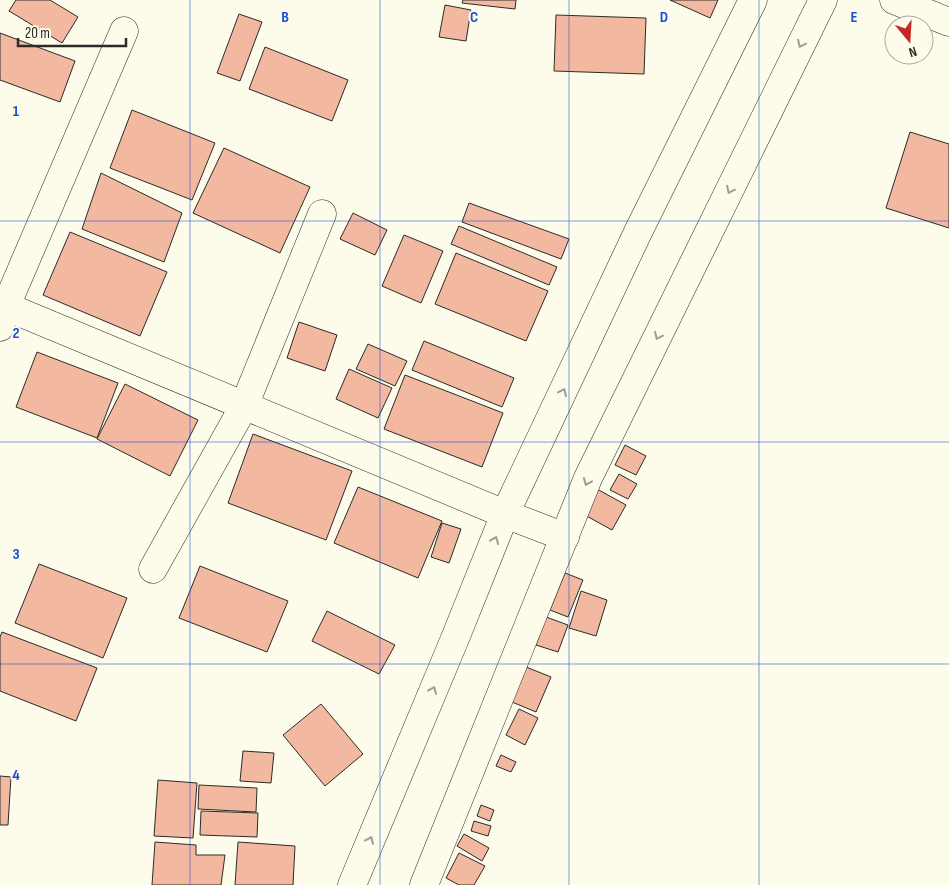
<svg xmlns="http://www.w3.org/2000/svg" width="949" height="885" font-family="'Sofia Sans Condensed',sans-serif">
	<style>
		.building { fill: #f2b8a0; stroke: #2b2b2b }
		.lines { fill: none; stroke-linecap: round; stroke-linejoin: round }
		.minor-casing { stroke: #2b2b2b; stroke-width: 29 }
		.major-casing { stroke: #2b2b2b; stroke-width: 29 }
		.minor { stroke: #fdfbea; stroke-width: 28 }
		.major { stroke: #fdfbea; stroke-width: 28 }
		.oneway { stroke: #9e9d94 }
		.grid { fill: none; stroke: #1d4ed8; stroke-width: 1; stroke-opacity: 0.55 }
		.grid-label { font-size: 16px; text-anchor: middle; font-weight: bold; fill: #1d4ed8; stroke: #fdfbea; stroke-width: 4; stroke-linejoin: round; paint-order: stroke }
	</style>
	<rect width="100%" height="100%" fill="#fdfbea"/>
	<g class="building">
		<path d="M 16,0 L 50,0 L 78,17 L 62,43 L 9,11 Z"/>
		<path d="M 463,0 L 516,0 L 515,9 L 462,3 Z"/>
		<path d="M 670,0 L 718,0 L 710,18 Z"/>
		<path d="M 445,5 L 471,10 L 466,41 L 439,37 Z"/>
		<path d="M 239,14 L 262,22 L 240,81 L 217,73 Z"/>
		<path d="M 556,15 L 646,18 L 644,74 L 554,71 Z"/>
		<path d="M 0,33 L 75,61 L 60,102 L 0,80 Z"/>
		<path d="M 265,47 L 348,80 L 332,121 L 249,89 Z"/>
		<path d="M 132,110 L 215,143 L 192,200 L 110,168 Z"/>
		<path d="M 910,132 L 949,144 L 949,228 L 886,208 Z"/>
		<path d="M 224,148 L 310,187 L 280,253 L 193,213 Z"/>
		<path d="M 101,173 L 182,213 L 164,262 L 82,229 Z"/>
		<path d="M 469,203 L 569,239 L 561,259 L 462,222 Z"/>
		<path d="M 353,213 L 387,230 L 375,255 L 340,239 Z"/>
		<path d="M 459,226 L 557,267 L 549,285 L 451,244 Z"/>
		<path d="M 70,232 L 167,272 L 140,336 L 43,295 Z"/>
		<path d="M 404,235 L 443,251 L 421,303 L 382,286 Z"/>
		<path d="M 456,253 L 548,291 L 526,341 L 435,304 Z"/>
		<path d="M 299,322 L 337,335 L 325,371 L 287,358 Z"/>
		<path d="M 424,341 L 514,378 L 502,407 L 412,370 Z"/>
		<path d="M 368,344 L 407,361 L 395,386 L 356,369 Z"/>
		<path d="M 37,352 L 118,383 L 97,438 L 16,407 Z"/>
		<path d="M 349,369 L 392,388 L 378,418 L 336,399 Z"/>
		<path d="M 405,375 L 503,413 L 482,467 L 384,429 Z"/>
		<path d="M 125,384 L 198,420 L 170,476 L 97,439 Z"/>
		<path d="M 253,434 L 352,471 L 326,540 L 228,503 Z"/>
		<path d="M 625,445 L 646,456 L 636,475 L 615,465 Z"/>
		<path d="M 619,474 L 637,484 L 628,499 L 610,490 Z"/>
		<path d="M 358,487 L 442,521 L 418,578 L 334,543 Z"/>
		<path d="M 597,489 L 626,505 L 612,530 L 583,514 Z"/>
		<path d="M 442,523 L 461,529 L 449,563 L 431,557 Z"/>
		<path d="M 39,564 L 127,598 L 103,658 L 15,623 Z"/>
		<path d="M 200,566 L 288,601 L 267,652 L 179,618 Z"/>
		<path d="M 565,573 L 583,580 L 568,617 L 550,610 Z"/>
		<path d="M 581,591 L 607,600 L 596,636 L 569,628 Z"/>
		<path d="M 327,611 L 395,645 L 379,674 L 312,641 Z"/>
		<path d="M 546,617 L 568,625 L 558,652 L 536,645 Z"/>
		<path d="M 2,632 L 97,668 L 76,721 L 0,691 L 0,637 Z"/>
		<path d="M 526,667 L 551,677 L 536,712 L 512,702 Z"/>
		<path d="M 321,704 L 363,754 L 325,786 L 283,735 Z"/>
		<path d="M 519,709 L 538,718 L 525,745 L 506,735 Z"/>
		<path d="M 243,751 L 274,753 L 271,783 L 240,781 Z"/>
		<path d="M 501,755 L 516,762 L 511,772 L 496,766 Z"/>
		<path d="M 0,776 L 11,777 L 8,825 L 0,825 Z"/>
		<path d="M 158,780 L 197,783 L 193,838 L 154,836 Z"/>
		<path d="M 199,785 L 257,788 L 256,812 L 198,809 Z"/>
		<path d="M 481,805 L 494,810 L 490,821 L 477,816 Z"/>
		<path d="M 201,811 L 258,813 L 257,837 L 200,835 Z"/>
		<path d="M 474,821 L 491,826 L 488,836 L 471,831 Z"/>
		<path d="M 464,834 L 489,848 L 482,861 L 457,846 Z"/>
		<path d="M 155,842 L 196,845 L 196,855 L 225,855 L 221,885 L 152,885 Z"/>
		<path d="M 238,842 L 295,846 L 293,885 L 235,885 Z"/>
		<path d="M 459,853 L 485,866 L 474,885 L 459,885 L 446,878 Z"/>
	</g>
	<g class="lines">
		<g class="minor-casing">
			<g id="minor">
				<path d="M 894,0 L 949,22"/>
				<path d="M 0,304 L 505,514 L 565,537"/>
				<path d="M 0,327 L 6,306 L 124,31"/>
				<path d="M 153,569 L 244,406 L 322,214"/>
			</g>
		</g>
		<g class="major-casing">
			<g id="major">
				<path d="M 352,885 L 456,636 L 505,514 L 639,230 L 753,0"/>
				<path d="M 424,885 L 588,478 L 823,0"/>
			</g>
		</g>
		<use href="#minor" class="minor"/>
		<use href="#major" class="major"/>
	</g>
	<defs><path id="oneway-chevron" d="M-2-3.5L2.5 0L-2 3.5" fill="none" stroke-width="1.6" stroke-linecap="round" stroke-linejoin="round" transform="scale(1.25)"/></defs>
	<g class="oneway">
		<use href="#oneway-chevron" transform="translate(801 44) rotate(116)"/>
		<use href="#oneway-chevron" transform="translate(730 190) rotate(116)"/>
		<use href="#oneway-chevron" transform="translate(658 336) rotate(116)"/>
		<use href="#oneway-chevron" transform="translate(563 392) rotate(-65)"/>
		<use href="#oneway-chevron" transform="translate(587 482) rotate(113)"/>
		<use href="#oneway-chevron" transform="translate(495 540) rotate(-68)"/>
		<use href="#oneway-chevron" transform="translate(433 690) rotate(-67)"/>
		<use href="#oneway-chevron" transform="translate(370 840) rotate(-67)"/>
	</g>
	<path class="grid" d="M 190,0 L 190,885M 380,0 L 380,885M 569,0 L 569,885M 759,0 L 759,885M 0,221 L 949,221M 0,442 L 949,442M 0,664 L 949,664"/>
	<g class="grid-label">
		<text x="285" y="22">B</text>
		<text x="474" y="22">C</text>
		<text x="664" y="22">D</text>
		<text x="854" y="22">E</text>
		<text x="16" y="116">1</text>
		<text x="16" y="338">2</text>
		<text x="16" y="559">3</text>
		<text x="16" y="780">4</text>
	</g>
	<g transform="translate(909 40) rotate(162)"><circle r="24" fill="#fdfbea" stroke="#a9a89e"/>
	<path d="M0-4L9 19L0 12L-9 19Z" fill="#c62828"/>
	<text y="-8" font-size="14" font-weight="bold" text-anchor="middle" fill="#2b2b2b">N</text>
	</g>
	<path d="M18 38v8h108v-8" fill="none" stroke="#2b2b2b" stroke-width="2.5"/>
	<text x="25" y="38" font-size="15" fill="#2b2b2b" stroke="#fdfbea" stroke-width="4" paint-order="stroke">20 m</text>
</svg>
